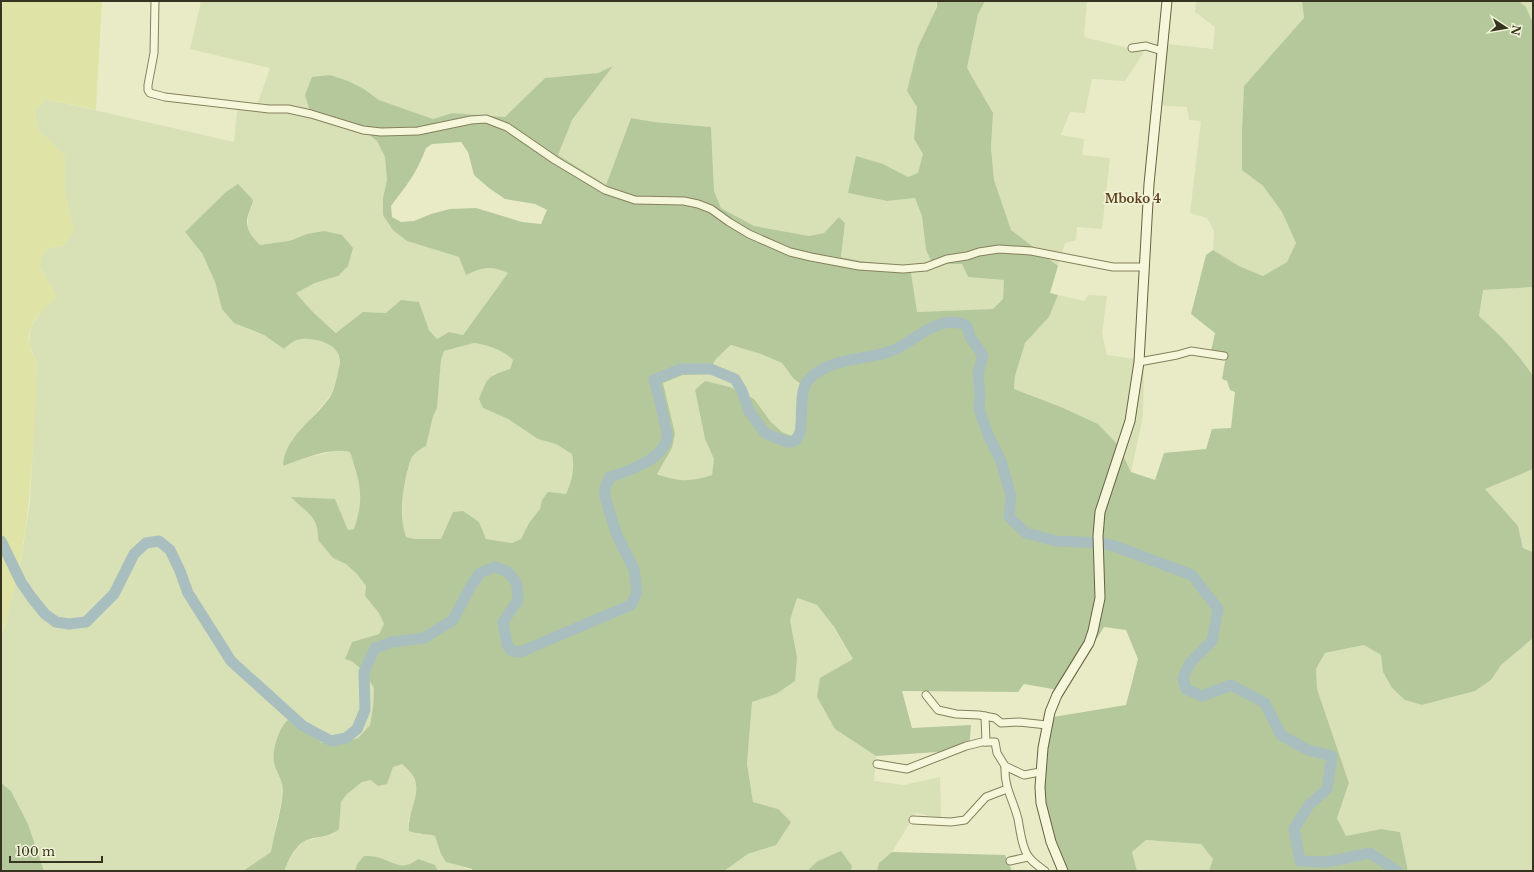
<svg xmlns="http://www.w3.org/2000/svg" width="1534" height="872" font-family="'Libre Baskerville',serif">
	<style>
		.farmland { fill: #d8e0b5 }
		.green { fill: #b4c89c; fill-rule: evenodd }
		.sand { fill: #dfe4a6 }
		.lines { fill: none; stroke-linecap: round; stroke-linejoin: round }
		.river { stroke: #a8bebf; stroke-width: 11 }
		.street-casing { stroke: #85805e; stroke-width: 9 }
		.secondary-casing { stroke: #676141; stroke-width: 11 }
		.street { stroke: #f5f6da; stroke-width: 7 }
		.secondary { stroke: #f5f6da; stroke-width: 9 }
		.labels { text-anchor: middle; stroke-width: 3.5; stroke-linejoin: round; paint-order: stroke }
		.quarter-label { font-size: 12px; font-weight: bold; fill: #5f4423; stroke: #f1f3d6 }
	</style>
	<rect width="100%" height="100%" fill="#e9ebc7"/>
	<g class="farmland">
		<path d="M 201,1 L 937,1 L 917,107 L 914,139 L 923,154 L 918,173 L 908,177 L 883,164 L 851,186 L 848,193 L 887,201 L 915,198 L 922,216 L 926,250 L 962,264 L 968,277 L 1004,280 L 1003,299 L 993,309 L 917,312 L 860,261 L 841,257 L 845,223 L 839,217 L 824,233 L 809,236 L 754,226 L 721,208 L 714,191 L 711,127 L 654,122 L 631,118 L 606,185 L 557,155 L 572,120 L 612,67 L 598,73 L 545,78 L 505,117 L 452,113 L 433,119 L 379,100 L 364,89 L 330,75 L 363,130 L 377,141 L 385,157 L 387,180 L 383,198 L 383,215 L 407,241 L 459,257 L 483,267 L 498,269 L 508,273 L 463,335 L 449,332 L 437,339 L 429,330 L 419,302 L 386,313 L 363,312 L 337,333 L 321,320 L 304,303 L 296,293 L 315,283 L 338,276 L 307,234 L 289,241 L 260,246 L 252,239 L 248,227 L 248,216 L 252,206 L 238,185 L 185,232 L 202,253 L 215,282 L 222,309 L 250,330 L 264,335 L 284,349 L 290,343 L 303,338 L 313,339 L 331,344 L 337,351 L 340,361 L 337,380 L 330,396 L 291,441 L 283,466 L 305,458 L 339,450 L 350,452 L 358,474 L 361,494 L 360,512 L 354,529 L 348,530 L 335,499 L 292,498 L 309,513 L 315,521 L 319,530 L 318,540 L 333,558 L 346,564 L 357,574 L 366,586 L 365,596 L 379,613 L 384,624 L 379,634 L 352,642 L 345,659 L 353,662 L 364,672 L 374,688 L 373,707 L 370,725 L 358,738 L 341,743 L 322,743 L 306,734 L 274,762 L 283,782 L 283,793 L 271,852 L 243,871 L 44,871 L 28,824 L 11,791 L 1,783 L 1,636 L 5,626 L 21,560 L 30,502 L 37,362 L 29,345 L 31,327 L 43,309 L 57,297 L 39,266 L 45,249 L 63,246 L 74,231 L 65,196 L 65,156 L 39,131 L 34,112 L 46,99 L 234,142 L 237,110 L 255,111 L 270,68 L 190,49 Z"/>
		<path d="M 985,1 L 1087,1 L 1084,37 L 1144,52 L 1125,81 L 1092,79 L 1085,113 L 1070,112 L 1061,135 L 1084,139 L 1082,155 L 1110,158 L 1102,229 L 1077,227 L 1076,240 L 1065,243 L 1058,266 L 1011,230 L 994,180 L 991,148 L 993,113 L 967,68 L 978,14 Z"/>
		<path d="M 1196,1 L 1302,1 L 1304,18 L 1244,86 L 1242,130 L 1242,170 L 1263,186 L 1282,212 L 1296,243 L 1287,262 L 1263,276 L 1239,266 L 1213,250 L 1214,231 L 1207,218 L 1190,213 L 1201,121 L 1189,120 L 1187,107 L 1153,105 L 1158,43 L 1213,49 L 1215,27 L 1195,12 Z"/>
		<path d="M 1519,1 L 1533,1 L 1533,19 L 1531,19 L 1526,7 Z"/>
		<path d="M 1533,287 L 1533,376 L 1525,364 L 1479,316 L 1482,290 Z"/>
		<path d="M 1058,295 L 1084,301 L 1089,295 L 1107,296 L 1102,333 L 1107,355 L 1144,360 L 1143,416 L 1131,472 L 1118,445 L 1098,424 L 1061,407 L 1014,389 L 1015,376 L 1025,343 L 1049,317 Z"/>
		<path d="M 474,343 L 483,344 L 506,353 L 513,360 L 510,369 L 493,374 L 483,408 L 508,419 L 538,439 L 556,444 L 572,454 L 574,463 L 570,486 L 566,494 L 542,500 L 541,509 L 529,523 L 521,539 L 512,543 L 486,539 L 479,522 L 453,512 L 441,539 L 415,539 L 406,537 L 403,529 L 402,509 L 403,488 L 411,459 L 418,450 L 437,407 L 441,360 L 444,351 Z"/>
		<path d="M 732,345 L 761,354 L 782,363 L 793,378 L 807,389 L 806,416 L 802,433 L 795,437 L 782,432 L 771,422 L 754,399 L 695,391 L 705,439 L 714,459 L 712,475 L 699,480 L 671,480 L 657,473 L 672,448 L 662,383 L 683,375 L 707,374 L 716,359 Z"/>
		<path d="M 1533,469 L 1533,552 L 1523,548 L 1518,526 L 1484,489 Z"/>
		<path d="M 796,598 L 817,605 L 833,627 L 853,659 L 835,729 L 876,756 L 874,781 L 904,785 L 940,777 L 941,818 L 916,813 L 892,852 L 879,863 L 877,871 L 851,871 L 852,866 L 818,861 L 807,871 L 724,871 L 748,854 L 776,845 L 778,809 L 753,802 L 747,764 L 752,702 L 776,694 L 797,657 L 790,620 Z"/>
		<path d="M 1533,638 L 1533,871 L 1408,871 L 1400,832 L 1381,829 L 1346,836 L 1337,818 L 1349,783 L 1317,689 L 1316,669 L 1325,653 L 1364,645 L 1381,655 L 1383,672 L 1392,688 L 1405,700 L 1422,705 L 1475,691 L 1491,680 L 1501,665 Z"/>
		<path d="M 402,763 L 409,769 L 417,786 L 417,795 L 408,822 L 418,835 L 427,833 L 435,836 L 441,854 L 446,862 L 472,870 L 472,871 L 438,871 L 435,865 L 403,867 L 394,865 L 377,857 L 357,864 L 355,871 L 284,871 L 287,863 L 297,848 L 304,841 L 332,835 L 339,829 L 341,802 L 347,794 L 362,782 L 371,780 L 393,766 Z"/>
		<path d="M 1146,840 L 1201,844 L 1213,859 L 1209,871 L 1137,871 L 1132,852 Z"/>
	</g>
	<g class="green">
		<path d="M 937,1 L 985,1 L 978,14 L 967,68 L 993,113 L 991,148 L 994,180 L 1011,230 L 1058,266 L 1050,293 L 1058,295 L 1049,317 L 1025,343 L 1015,376 L 1014,389 L 1061,407 L 1098,424 L 1118,445 L 1131,472 L 1155,480 L 1164,453 L 1206,449 L 1212,429 L 1231,428 L 1235,392 L 1230,390 L 1227,381 L 1222,379 L 1226,356 L 1211,351 L 1215,333 L 1191,314 L 1206,255 L 1213,250 L 1239,266 L 1263,276 L 1287,262 L 1296,243 L 1282,212 L 1263,186 L 1242,170 L 1242,130 L 1244,86 L 1304,18 L 1302,1 L 1519,1 L 1526,7 L 1531,19 L 1533,19 L 1533,287 L 1483,290 L 1479,316 C 1499,334 1518,353 1533,376 L 1533,469 L 1485,489 L 1518,526 L 1523,548 L 1533,552 L 1533,638 L 1501,665 L 1491,680 L 1475,691 L 1422,705 L 1405,700 L 1392,688 L 1383,672 L 1381,655 L 1364,645 L 1325,653 L 1316,669 L 1317,689 L 1349,783 L 1337,818 L 1346,836 L 1381,829 L 1400,832 L 1408,871 L 1209,871 L 1213,859 L 1201,844 L 1146,840 L 1132,852 L 1137,871 L 1060,871 L 1041,796 L 1047,718 L 1126,705 L 1138,659 L 1126,630 L 1104,627 L 1064,691 L 1024,684 L 1018,692 L 902,691 L 912,728 L 971,725 L 969,750 L 876,756 L 835,729 L 817,697 L 820,678 L 853,659 L 834,627 L 817,605 L 797,598 L 790,620 L 797,657 L 795,681 L 776,694 L 752,702 L 747,764 L 753,802 L 778,809 L 791,822 L 776,845 L 748,854 L 724,871 L 472,871 L 472,869 L 446,862 L 441,854 L 435,836 C 425,833 419,835 409,831 C 407,804 431,787 402,764 L 393,767 L 387,784 L 378,786 L 371,780 L 362,782 L 347,794 L 341,802 L 339,829 C 326,840 314,835 303,842 C 294,848 288,861 284,871 L 243,871 L 271,852 C 274,834 282,808 283,791 C 283,779 276,773 274,762 C 272,751 279,727 288,720 L 322,743 L 341,743 L 358,738 L 370,725 L 373,707 L 374,688 L 364,672 L 353,662 L 345,659 L 352,642 L 379,634 L 384,624 L 379,613 L 365,596 L 366,586 L 357,574 L 346,564 L 333,558 L 318,540 C 319,515 306,513 291,497 L 335,499 L 348,530 L 354,529 C 365,498 360,482 350,452 C 328,447 304,459 283,466 C 284,437 315,419 330,397 C 334,390 336,381 338,373 C 338,370 340,365 340,361 C 339,345 322,340 308,339 C 298,338 291,342 284,349 L 264,335 L 234,323 L 222,309 L 215,282 L 202,253 L 185,232 L 226,192 L 238,184 L 253,200 C 252,206 250,209 248,215 C 244,227 252,238 260,245 L 289,241 L 307,234 L 324,231 L 342,235 L 353,248 L 348,266 L 338,276 L 315,283 L 296,293 C 308,308 322,321 336,333 L 363,312 L 386,313 L 401,300 L 419,302 L 429,330 L 437,339 L 449,332 L 463,335 L 508,273 C 491,265 483,267 466,275 L 459,257 L 407,241 L 393,230 L 383,215 L 383,198 L 387,180 L 385,157 L 377,141 L 363,130 L 311,114 L 305,95 L 312,77 L 330,75 L 348,81 L 364,89 L 379,100 L 433,119 L 452,113 L 505,117 L 545,78 L 598,73 L 613,66 L 572,120 L 558,155 L 606,185 L 631,118 L 654,122 L 711,127 L 714,191 L 721,208 L 754,226 L 809,236 L 824,233 L 839,217 L 845,223 L 841,257 L 860,261 L 910,267 L 917,312 L 993,309 L 1003,299 L 1004,280 L 968,277 L 962,264 L 933,264 L 926,250 L 922,216 L 915,198 L 887,201 L 848,193 L 856,156 L 883,164 L 908,177 L 918,173 L 923,154 L 914,139 L 917,107 L 907,91 L 918,47 L 937,7 ZM 461,142 L 468,152 L 474,175 L 489,188 L 505,199 L 535,204 L 547,210 L 541,224 L 522,222 L 476,208 L 450,209 L 431,214 L 414,221 L 401,222 L 392,217 L 391,206 C 406,186 417,173 426,148 L 432,144 ZM 474,343 C 488,345 503,350 513,360 L 510,369 C 487,376 488,377 479,399 L 483,408 L 508,419 L 538,439 L 556,444 L 572,454 C 575,467 572,482 566,494 L 548,492 L 542,500 L 540,509 L 529,523 L 521,539 L 512,543 L 486,539 L 479,522 L 463,511 L 453,512 L 441,539 L 415,539 L 406,537 C 399,516 402,494 407,472 C 409,468 409,462 412,457 C 416,452 420,449 426,446 L 433,416 L 437,408 L 441,360 L 444,351 ZM 731,345 L 761,354 L 782,363 L 793,378 L 807,389 L 806,416 L 802,433 L 795,437 L 782,432 L 771,422 L 754,399 L 730,387 L 705,381 L 695,390 L 705,439 L 714,459 L 712,475 C 692,482 676,482 657,474 L 672,448 L 675,434 L 663,383 L 683,375 L 707,374 L 716,359 Z"/>
		<path d="M 1,783 L 11,791 L 28,824 L 44,871 L 1,871 Z"/>
		<path d="M 841,851 L 852,866 L 851,871 L 807,871 L 818,861 Z"/>
		<path d="M 892,852 L 1005,855 L 1012,871 L 877,871 L 879,863 Z"/>
		<path d="M 364,856 C 368,856 373,856 377,857 C 394,862 402,872 418,859 L 435,865 L 438,871 L 355,871 L 357,864 Z"/>
	</g>
	<path class="sand" d="M 3,1 L 102,1 L 96,110 L 46,99 L 34,112 L 39,131 L 65,156 L 65,196 L 74,231 L 63,246 L 45,249 L 39,266 L 57,297 C 42,310 27,323 29,345 C 30,350 35,357 37,362 C 34,437 32,513 15,586 C 11,603 7,620 1,636 L 1,21 Z"/>
	<g class="lines">
		<path class="river" d="M 1,541 L 21,582 L 32,598 L 45,614 L 56,622 L 69,624 L 86,622 L 114,594 L 134,554 L 146,543 L 159,541 L 170,550 L 180,571 L 188,593 L 231,661 L 303,726 L 331,741 L 346,738 L 357,729 L 365,710 L 364,672 L 375,648 L 392,642 L 424,638 L 453,620 L 471,586 L 480,573 L 495,567 L 508,572 L 517,584 L 518,600 L 503,622 L 507,645 L 512,651 L 520,652 L 631,605 L 637,592 L 634,569 L 616,533 L 605,497 L 605,488 L 610,477 C 628,471 665,459 667,437 C 668,433 666,429 665,425 C 662,410 659,395 654,380 L 680,369 L 711,369 L 735,379 L 742,391 L 749,411 L 765,433 L 784,441 L 790,442 L 796,440 C 797,438 799,435 800,432 C 803,420 799,392 807,382 C 826,357 864,361 891,351 C 909,345 922,329 941,324 C 951,321 959,322 967,326 L 970,337 L 983,355 L 978,373 L 980,395 L 979,409 L 988,435 L 1001,461 L 1011,496 L 1009,517 L 1026,533 L 1056,541 L 1100,543 L 1114,546 L 1192,575 L 1218,609 L 1212,641 L 1190,663 L 1183,678 L 1186,689 L 1202,696 L 1231,685 L 1265,703 L 1281,735 L 1308,750 L 1332,756 L 1327,789 L 1309,805 L 1294,829 L 1300,861 L 1327,862 L 1370,853 L 1397,871"/>
		<g class="street-casing">
			<g id="street">
				<path d="M 155,1 L 154,53 L 148,85 L 148,90 L 150,93 L 165,97 L 269,109 L 288,109 L 311,114 L 363,130 L 381,132 L 418,131 L 471,120 L 486,119 L 507,127 L 555,160 L 605,190 L 635,200 L 684,201 L 698,204 L 711,209 L 729,222 L 749,234 L 790,252 L 811,257 L 859,266 L 903,269 L 926,267 L 947,259 L 967,256 L 979,252 L 999,249 L 1031,251 L 1113,267 L 1144,267"/>
				<path d="M 1132,48 L 1146,46 L 1162,51"/>
				<path d="M 1139,362 L 1177,355 L 1191,351 L 1224,356"/>
				<path d="M 926,695 L 938,710 L 956,714 L 979,715 L 995,718 L 1001,723 L 1019,722 L 1047,725"/>
				<path d="M 985,716 L 986,742"/>
				<path d="M 877,764 L 907,769 L 966,746 L 982,742 L 995,742 L 997,753 L 1005,766 L 1024,775 L 1040,772"/>
				<path d="M 1005,766 C 1004,788 1013,799 1018,819 C 1020,829 1022,849 1029,857 C 1033,863 1040,867 1045,871"/>
				<path d="M 913,820 L 951,822 L 965,820 L 986,797 L 1007,789"/>
				<path d="M 1010,861 L 1028,857"/>
			</g>
		</g>
		<g class="secondary-casing">
			<path id="secondary" d="M 1063,871 L 1051,842 L 1041,803 L 1040,787 L 1043,748 L 1050,712 L 1057,695 L 1089,643 L 1093,631 L 1100,598 L 1098,536 L 1100,512 L 1130,421 L 1139,362 L 1149,184 L 1167,1"/>
		</g>
		<use href="#street" class="street"/>
		<use href="#secondary" class="secondary"/>
	</g>
	<g class="labels">
		<g class="quarter-label">
			<text x="1133" y="203">Mboko 4</text>
		</g>
	</g>
	<rect width="1534" height="872" fill="none" stroke="#363320" stroke-width="4"/>
	<g transform="translate(1506 28) rotate(102)" stroke="#f1f3d6" stroke-width="3" paint-order="stroke">
	<path d="M0-3L7 15L0 10L-7 15Z" fill="#363320"/>
	<text y="-6" font-size="11" font-weight="bold" text-anchor="middle" fill="#363320">N</text>
	</g>
	<path d="M10 856v6h92v-6" fill="none" stroke="#363320" stroke-width="2"/>
	<text x="16" y="856" font-size="12" fill="#363320" stroke="#f1f3d6" stroke-width="3" paint-order="stroke">100 m</text>
</svg>
